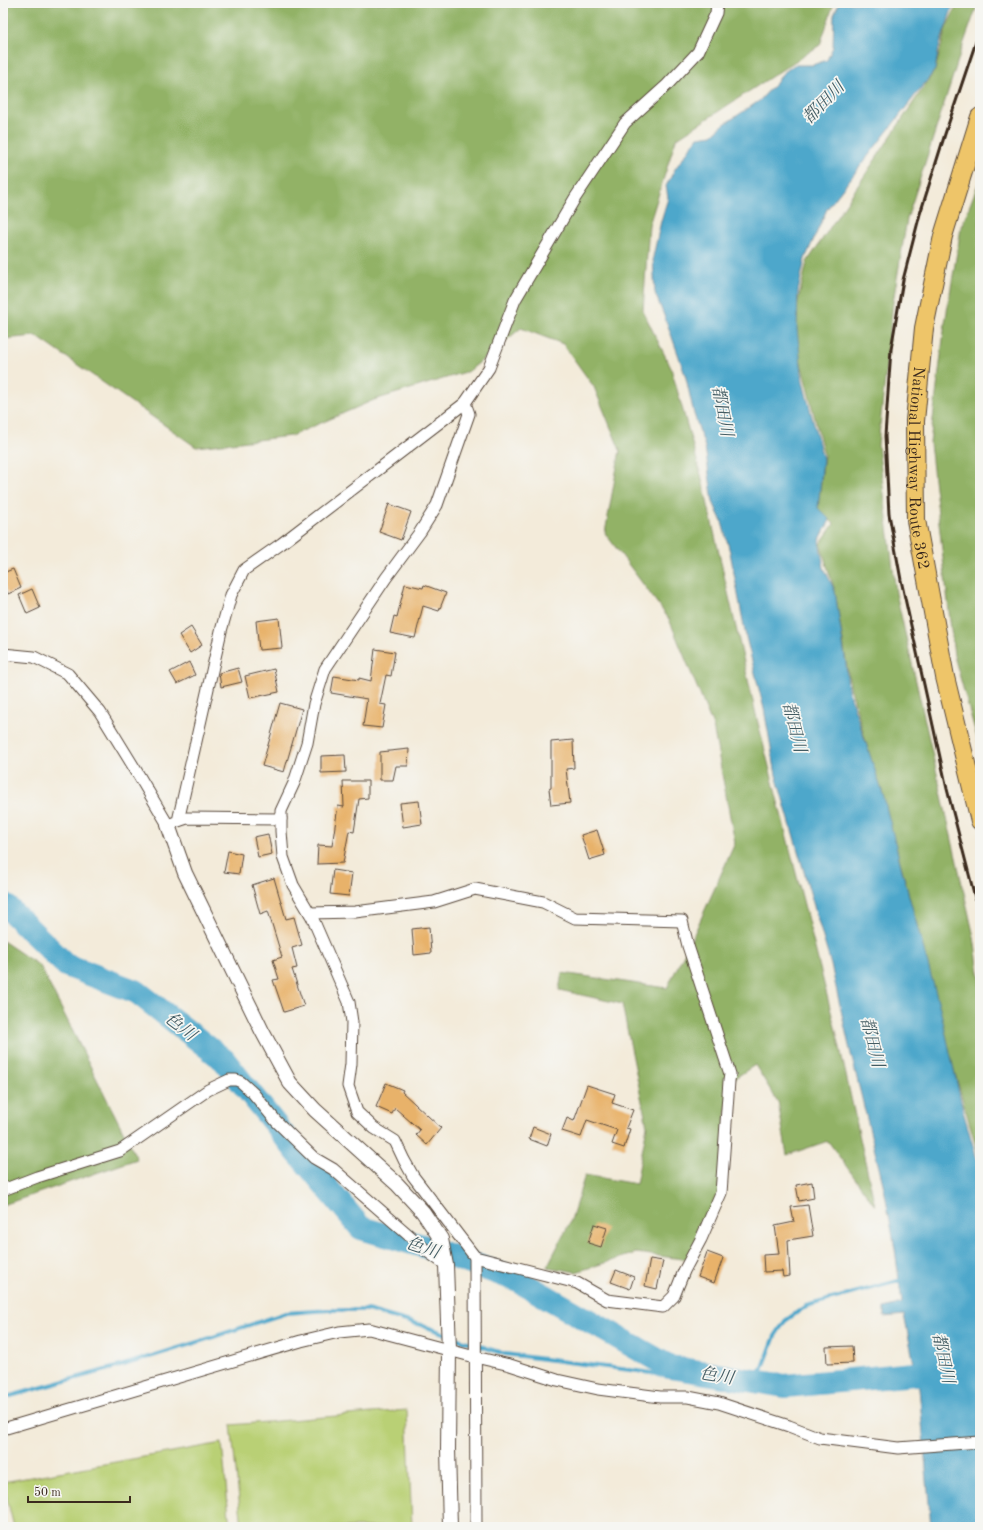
<svg xmlns="http://www.w3.org/2000/svg" width="983" height="1530" font-family="'Old Standard TT','Noto Serif JP',serif">
	<style>
		.green { fill: #b9d074; stroke: #7a7d49 }
		.forest { fill: #92b266; stroke: #666e42 }
		.water { fill: #4ea7cb; stroke: #446874 }
		.lines { fill: none; stroke-linecap: round; stroke-linejoin: round }
		.stream { stroke: #4ea7cb; stroke-width: 4 }
		.river { stroke: #4ea7cb; stroke-width: 24 }
		.building { fill: #e8b26b }
		.minor-casing { stroke: #57473a; stroke-width: 13 }
		.tertiary-casing { stroke: #57473a; stroke-width: 16 }
		.trunk-casing { stroke: #57473a; stroke-width: 20 }
		.minor { stroke: #fff; stroke-width: 11 }
		.tertiary { stroke: #fff; stroke-width: 14 }
		.trunk { stroke: #eec569; stroke-width: 18 }
		.rail { stroke: #3b2a1e; stroke-width: 3 }
		.labels { text-anchor: middle; stroke-width: 3.5; stroke-linejoin: round; paint-order: stroke }
		.street-label { font-size: 16px; fill: #3b2a1e; stroke: #f6f6f2 }
		.water-label { font-size: 17px; font-style: italic; fill: #435c63; stroke: #f6f6f2 }
	</style>
	<rect width="100%" height="100%" fill="#f6f6f2"/>
	<filter id="ink" filterUnits="userSpaceOnUse"><feTurbulence type="fractalNoise" baseFrequency=".025" numOctaves="2"/><feDisplacementMap in="SourceGraphic" scale="8" xChannelSelector="R" yChannelSelector="G"/><feConvolveMatrix kernelMatrix="1 2 1 2 8 2 1 2 1" color-interpolation-filters="sRGB"/></filter>
	<filter id="wash" filterUnits="userSpaceOnUse"><feTurbulence type="fractalNoise" baseFrequency=".012" numOctaves="4" result="noise"/><feDisplacementMap in="SourceGraphic" scale="16" xChannelSelector="R" yChannelSelector="G"/><feGaussianBlur stdDeviation="0.9" result="paint"/><feColorMatrix in="noise" values="0 0 0 0 0 0 0 0 0 0 0 0 0 0 0 0 0 1.4 0 .05"/><feComposite in="paint" operator="in"/></filter>
	<g filter="url(#wash)">
		<rect width="100%" height="100%" fill="#f3ebda"/>
		<g class="green">
			<path d="M 407,1410 L 412,1527 L 242,1527 L 231,1425 Z"/>
			<path d="M 222,1443 L 230,1527 L 14,1527 L 3,1482 Z"/>
		</g>
		<g class="forest">
			<path d="M 3,3 L 834,3 L 820,45 L 676,139 L 649,225 L 643,311 L 671,368 L 701,475 L 757,719 L 838,1039 L 875,1206 L 828,1141 L 787,1155 L 778,1102 L 755,1065 L 729,1082 L 719,1199 L 690,1260 L 636,1253 L 576,1272 L 547,1267 L 571,1220 L 585,1175 L 636,1184 L 647,1126 L 622,1004 L 559,990 L 562,973 L 667,988 L 695,932 L 735,843 L 713,726 L 669,619 L 605,533 L 620,450 L 594,387 L 563,344 L 521,328 L 469,371 L 374,400 L 291,436 L 196,447 L 36,336 L 3,339 Z"/>
			<path d="M 958,3 L 978,3 L 960,54 L 907,219 L 893,302 L 878,445 L 896,593 L 974,937 L 980,979 L 980,1160 L 952,1063 L 902,869 L 850,686 L 835,591 L 820,544 L 834,524 L 818,508 L 824,455 L 792,327 L 807,262 L 935,70 L 946,28 Z"/>
			<path d="M 980,179 L 980,748 L 954,656 L 930,443 L 945,323 L 961,228 Z"/>
			<path d="M 3,941 L 40,966 L 137,1159 L 3,1205 Z"/>
		</g>
		<path class="water" d="M 839,3 L 954,3 L 939,47 L 935,70 L 827,209 L 805,259 L 798,291 L 797,329 L 803,382 L 823,459 L 818,508 L 830,520 L 819,541 L 824,568 L 835,591 L 846,664 L 848,689 L 883,794 L 903,874 L 940,1008 L 964,1114 L 980,1170 L 980,1527 L 931,1527 L 919,1388 L 904,1315 L 884,1317 L 884,1308 L 902,1303 L 895,1249 L 884,1188 L 849,1046 L 831,965 L 776,775 L 764,709 L 746,637 L 730,552 L 722,522 L 713,502 L 705,447 L 694,414 L 686,378 L 678,354 L 667,323 L 655,293 L 653,257 L 661,221 L 668,198 L 666,186 L 675,169 L 698,137 L 712,135 L 723,125 L 759,101 L 777,82 L 782,74 L 794,65 L 812,65 L 827,60 L 833,47 L 834,15 Z"/>
		<g class="lines">
			<g class="stream">
				<path d="M 452,1337 L 505,1354 L 645,1372 L 743,1388 L 757,1383 L 775,1336 L 785,1321 L 806,1306 L 902,1280"/>
				<path d="M 3,1398 L 120,1366 L 201,1341 L 286,1313 L 330,1310 L 367,1310 L 421,1325 L 446,1334"/>
			</g>
			<path class="river" d="M 3,903 L 66,965 L 137,992 L 224,1060 L 297,1152 L 361,1228 L 426,1247 L 517,1280 L 670,1367 L 785,1386 L 947,1371"/>
		</g>
		<g id="blocks">
			<g class="building">
				<path d="M 389,504 L 411,512 L 401,540 L 379,532 Z"/>
				<path d="M 13,569 L 21,588 L 8,594 L 3,582 L 3,573 Z"/>
				<path d="M 405,584 L 423,588 L 424,585 L 446,593 L 439,611 L 423,606 L 415,638 L 390,633 L 394,616 L 397,617 Z"/>
				<path d="M 32,589 L 40,608 L 27,614 L 19,595 Z"/>
				<path d="M 279,618 L 282,648 L 259,650 L 256,621 Z"/>
				<path d="M 191,627 L 202,645 L 190,653 L 179,635 Z"/>
				<path d="M 375,649 L 395,652 L 391,676 L 386,675 L 380,704 L 386,705 L 382,728 L 363,726 L 367,699 L 331,693 L 334,676 L 359,680 L 359,678 L 371,681 Z"/>
				<path d="M 189,662 L 195,675 L 177,684 L 170,672 Z"/>
				<path d="M 238,668 L 242,682 L 221,687 L 219,673 Z"/>
				<path d="M 274,669 L 279,692 L 250,698 L 245,676 Z"/>
				<path d="M 280,703 L 302,709 L 284,772 L 262,766 Z"/>
				<path d="M 573,740 L 574,768 L 566,769 L 570,803 L 551,805 L 549,789 L 551,788 L 551,742 Z"/>
				<path d="M 409,749 L 408,766 L 396,766 L 393,780 L 380,780 L 380,752 Z"/>
				<path d="M 345,755 L 346,772 L 321,773 L 321,756 Z"/>
				<path d="M 343,781 L 368,781 L 368,798 L 359,799 L 354,832 L 349,831 L 343,863 L 317,864 L 318,845 L 332,846 L 338,806 L 344,807 Z"/>
				<path d="M 419,801 L 422,824 L 403,827 L 400,803 Z"/>
				<path d="M 597,830 L 605,855 L 589,860 L 581,835 Z"/>
				<path d="M 268,834 L 272,854 L 258,857 L 254,837 Z"/>
				<path d="M 228,851 L 242,854 L 239,874 L 224,872 Z"/>
				<path d="M 333,870 L 352,873 L 349,896 L 330,894 Z"/>
				<path d="M 274,878 L 286,919 L 294,917 L 302,945 L 292,948 L 297,968 L 292,969 L 304,1006 L 284,1012 L 273,980 L 279,979 L 273,960 L 282,957 L 268,911 L 260,914 L 252,885 Z"/>
				<path d="M 429,927 L 431,953 L 414,955 L 412,929 Z"/>
				<path d="M 386,1083 L 403,1090 L 402,1092 L 441,1128 L 427,1145 L 416,1135 L 420,1130 L 395,1108 L 392,1114 L 376,1107 Z"/>
				<path d="M 587,1085 L 615,1094 L 612,1103 L 633,1110 L 626,1128 L 630,1129 L 624,1148 L 612,1144 L 617,1130 L 587,1120 L 581,1137 L 562,1131 L 567,1118 L 574,1121 Z"/>
				<path d="M 533,1127 L 551,1134 L 547,1146 L 529,1139 Z"/>
				<path d="M 812,1182 L 814,1198 L 799,1201 L 796,1185 Z"/>
				<path d="M 808,1205 L 813,1236 L 788,1240 L 790,1276 L 783,1277 L 782,1271 L 764,1272 L 763,1255 L 779,1254 L 775,1226 L 794,1222 L 791,1207 Z"/>
				<path d="M 594,1224 L 607,1228 L 601,1247 L 588,1243 Z"/>
				<path d="M 707,1252 L 723,1258 L 714,1283 L 698,1277 Z"/>
				<path d="M 650,1259 L 663,1261 L 657,1289 L 645,1286 Z"/>
				<path d="M 616,1270 L 634,1277 L 630,1289 L 611,1282 Z"/>
				<path d="M 852,1346 L 853,1363 L 827,1364 L 826,1347 Z"/>
			</g>
		</g>
	</g>
	<g filter="url(#ink)">
		<use href="#blocks" fill-opacity="0" stroke="#57473a" stroke-width="1"/>
		<g class="lines">
			<g class="minor-casing">
				<g id="minor">
					<path d="M 465,403 L 469,414 L 437,505 L 420,532 L 386,578 L 325,669 L 314,704 L 307,743 L 294,783 L 281,811 L 281,831 L 283,857 L 293,885 L 312,917 L 349,1002 L 352,1022 L 351,1064 L 348,1086 L 357,1112 L 374,1128 L 395,1141 L 404,1160 L 413,1176 L 475,1257 L 476,1527"/>
					<path d="M 3,654 L 34,657 L 68,674 L 100,712 L 135,769 L 168,825 L 178,821 L 221,631 L 231,595 L 244,570 L 281,544 L 465,403 L 489,368 L 515,300 L 575,198 L 625,123 L 667,85 L 698,52 L 716,13 L 717,3"/>
					<path d="M 178,821 L 187,818 L 281,819"/>
					<path d="M 310,913 L 355,912 L 434,902 L 475,889 L 543,902 L 575,918 L 682,921 L 688,946 L 730,1074 L 729,1081 L 721,1193 L 701,1239 L 684,1271 L 674,1296 L 663,1307 L 607,1300 L 577,1283 L 475,1257"/>
					<path d="M 3,1190 L 37,1177 L 120,1151 L 208,1090 L 229,1080 L 236,1080 L 241,1082 L 253,1093 L 276,1121 L 314,1158 L 333,1169 L 428,1252 L 446,1265"/>
					<path d="M 3,1429 L 301,1341 L 339,1332 L 369,1329 L 475,1357 L 510,1365 L 557,1380 L 598,1389 L 660,1397 L 688,1397 L 719,1403 L 789,1426 L 820,1438 L 898,1448 L 980,1442"/>
				</g>
			</g>
			<g class="tertiary-casing">
				<path id="tertiary" d="M 168,825 L 185,873 L 262,1031 L 290,1083 L 315,1110 L 397,1184 L 423,1212 L 441,1239 L 446,1265 L 449,1350 L 448,1449 L 450,1527"/>
			</g>
			<g class="trunk-casing">
				<g id="trunk">
					<path id="s1" d="M 980,117 L 943,236 L 924,328 L 915,421 L 916,520 L 945,677 L 980,821"/>
				</g>
			</g>
			<use href="#minor" class="minor"/>
			<use href="#tertiary" class="tertiary"/>
			<use href="#trunk" class="trunk"/>
			<path class="rail" d="M 980,30 L 945,134 L 920,214 L 903,280 L 891,349 L 885,436 L 889,514 L 901,580 L 947,789 L 980,917"/>
		</g>
	</g>
	<g class="labels">
		<g class="street-label">
			<text dy="6" stroke="none"><textPath href="#s1" startOffset="359">National Highway Route 362</textPath></text>
		</g>
		<g class="water-label">
			<text transform="translate(823 102) rotate(-46)" y="6">都田川</text>
			<text transform="translate(723 411) rotate(79)" y="6">都田川</text>
			<text transform="translate(795 727) rotate(76)" y="6">都田川</text>
			<text transform="translate(181 1026) rotate(38)" y="6">色川</text>
			<text transform="translate(873 1042) rotate(76)" y="6">都田川</text>
			<text transform="translate(423 1247) rotate(18)" y="6">色川</text>
			<text transform="translate(944 1358) rotate(78)" y="6">都田川</text>
			<text transform="translate(717 1375) rotate(9)" y="6">色川</text>
		</g>
	</g>
	<rect width="983" height="1530" fill="none" stroke="#f6f6f2" stroke-width="16"/>
	<path d="M28 1496v6h102v-6" fill="none" stroke="#3b2a1e" stroke-width="2"/>
	<text x="34" y="1496" font-size="12" fill="#3b2a1e" stroke="#f6f6f2" stroke-width="3" paint-order="stroke">50 m</text>
</svg>
